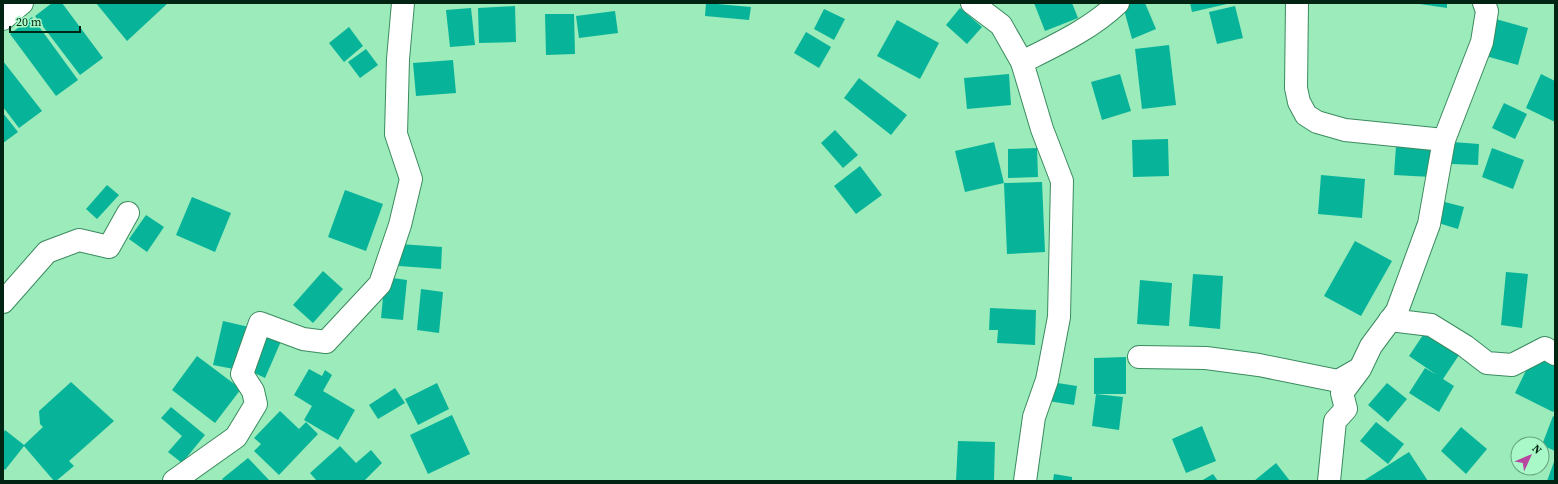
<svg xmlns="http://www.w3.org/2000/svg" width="1558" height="484" font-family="'Source Serif 4',serif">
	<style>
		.building { fill: #07b499 }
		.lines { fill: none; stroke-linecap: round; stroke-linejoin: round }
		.minor-casing { stroke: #3b8b5f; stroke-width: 24 }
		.minor { stroke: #fff; stroke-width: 22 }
	</style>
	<rect width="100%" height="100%" fill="#9bebbb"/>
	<g class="building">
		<path d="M 52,3 L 62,3 L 103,58 L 80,75 L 35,16 Z"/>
		<path d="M 96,3 L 168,3 L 127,41 Z"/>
		<path d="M 706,3 L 751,7 L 749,20 L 705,16 Z"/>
		<path d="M 1034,3 L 1072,3 L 1078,18 L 1045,31 Z"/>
		<path d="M 1127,3 L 1145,3 L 1156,29 L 1132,39 L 1123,6 Z"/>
		<path d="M 1190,3 L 1227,3 L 1227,4 L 1192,12 Z"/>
		<path d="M 1413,3 L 1447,3 L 1447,8 Z"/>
		<path d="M 515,6 L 516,42 L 479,43 L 478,8 Z"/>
		<path d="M 1235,6 L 1243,38 L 1217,44 L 1209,12 Z"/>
		<path d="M 471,8 L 475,45 L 450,47 L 446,10 Z"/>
		<path d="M 960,8 L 982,27 L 967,44 L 946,25 Z"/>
		<path d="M 824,9 L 845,19 L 834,40 L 814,29 Z"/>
		<path d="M 615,11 L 618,33 L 579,38 L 576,16 Z"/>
		<path d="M 545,14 L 574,14 L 575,54 L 546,55 Z"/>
		<path d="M 32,17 L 78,80 L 56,96 L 10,34 Z"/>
		<path d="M 1492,18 L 1528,28 L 1518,65 L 1482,55 Z"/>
		<path d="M 897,20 L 939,43 L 920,79 L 877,56 Z"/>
		<path d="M 349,27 L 363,46 L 344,62 L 329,43 Z"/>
		<path d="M 806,32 L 831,47 L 819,68 L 794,53 Z"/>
		<path d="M 1169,45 L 1176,105 L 1142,109 L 1135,49 Z"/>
		<path d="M 366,49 L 378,65 L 360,78 L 348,62 Z"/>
		<path d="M 453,60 L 456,93 L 416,96 L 413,63 Z"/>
		<path d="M 3,61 L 42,111 L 19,128 L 3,107 Z"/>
		<path d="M 1009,74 L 1011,105 L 967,109 L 964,78 Z"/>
		<path d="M 1120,74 L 1131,111 L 1102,120 L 1091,82 Z"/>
		<path d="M 1541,74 L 1555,81 L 1555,122 L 1526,108 Z"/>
		<path d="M 859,78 L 907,115 L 891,135 L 844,98 Z"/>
		<path d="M 1504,103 L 1527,114 L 1515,139 L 1492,128 Z"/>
		<path d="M 3,113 L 18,132 L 3,143 Z"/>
		<path d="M 835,130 L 858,155 L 843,168 L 821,143 Z"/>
		<path d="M 1168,139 L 1169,176 L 1133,177 L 1132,140 Z"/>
		<path d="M 994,142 L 1004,183 L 965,192 L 955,151 Z"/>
		<path d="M 1453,142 L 1479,144 L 1478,165 L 1452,164 Z"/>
		<path d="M 1396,146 L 1433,148 L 1432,177 L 1394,175 Z"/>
		<path d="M 1037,148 L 1038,177 L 1008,178 L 1008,149 Z"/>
		<path d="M 1492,148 L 1524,160 L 1513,189 L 1482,177 Z"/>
		<path d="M 860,166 L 882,195 L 856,214 L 834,186 Z"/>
		<path d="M 1321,175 L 1365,179 L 1362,218 L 1318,214 Z"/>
		<path d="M 1042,182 L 1045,252 L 1007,254 L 1004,183 Z"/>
		<path d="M 107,185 L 119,195 L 97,219 L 86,209 Z"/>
		<path d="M 345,190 L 383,204 L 366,251 L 328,237 Z"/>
		<path d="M 192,197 L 231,213 L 215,252 L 176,235 Z"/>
		<path d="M 1441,201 L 1464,207 L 1458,229 L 1435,222 Z"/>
		<path d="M 146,215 L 164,227 L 147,252 L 129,239 Z"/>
		<path d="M 1355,241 L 1392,261 L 1361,316 L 1324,296 Z"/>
		<path d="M 400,244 L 442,247 L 441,269 L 399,266 Z"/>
		<path d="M 323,271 L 343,289 L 313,323 L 293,305 Z"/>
		<path d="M 1506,272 L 1528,274 L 1522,328 L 1501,325 Z"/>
		<path d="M 1193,274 L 1223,276 L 1220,329 L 1189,326 Z"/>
		<path d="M 385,277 L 407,280 L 403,320 L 381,318 Z"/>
		<path d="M 1140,280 L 1172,283 L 1169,326 L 1137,324 Z"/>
		<path d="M 421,289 L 443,292 L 439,333 L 417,330 Z"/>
		<path d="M 990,308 L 1036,310 L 1035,345 L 997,343 L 998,330 L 989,330 Z"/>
		<path d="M 223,321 L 249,327 L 239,370 L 213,365 Z"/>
		<path d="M 1427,329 L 1461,352 L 1443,379 L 1454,386 L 1439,412 L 1409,393 L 1425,368 L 1437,375 L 1409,356 Z"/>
		<path d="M 264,332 L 282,339 L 265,378 L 248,370 Z"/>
		<path d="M 1534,354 L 1555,365 L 1555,409 L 1553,412 L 1515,393 Z"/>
		<path d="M 197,356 L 241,389 L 215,423 L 172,390 Z"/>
		<path d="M 1126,357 L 1126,394 L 1096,394 L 1123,397 L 1119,430 L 1092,426 L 1096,394 L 1094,394 L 1094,358 Z"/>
		<path d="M 309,369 L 322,376 L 325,370 L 332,375 L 323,391 L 355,410 L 338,440 L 304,420 L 312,406 L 294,395 Z"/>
		<path d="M 71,382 L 114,421 L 69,461 L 74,466 L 56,481 L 54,481 L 24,446 L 5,470 L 3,468 L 3,433 L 5,430 L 24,445 L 43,427 L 40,424 L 39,411 Z"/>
		<path d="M 1051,382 L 1077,386 L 1074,405 L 1048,401 Z"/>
		<path d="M 437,383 L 449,409 L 418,425 L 405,399 Z"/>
		<path d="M 1387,383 L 1407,399 L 1388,422 L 1368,405 Z"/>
		<path d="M 395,388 L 405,403 L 378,419 L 369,405 Z"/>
		<path d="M 171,407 L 205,435 L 182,463 L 168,452 L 182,436 L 161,418 Z"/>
		<path d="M 280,411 L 299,429 L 306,422 L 318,434 L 279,475 L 254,451 L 261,444 L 254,438 Z"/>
		<path d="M 452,415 L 470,454 L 428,474 L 410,435 Z"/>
		<path d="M 1553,416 L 1555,417 L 1555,451 L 1542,445 Z"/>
		<path d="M 1376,422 L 1404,444 L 1388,464 L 1360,441 Z"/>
		<path d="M 1202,426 L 1216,461 L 1186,473 L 1172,439 Z"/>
		<path d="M 1461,427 L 1487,449 L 1466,474 L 1441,451 Z"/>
		<path d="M 958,441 L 995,442 L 994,481 L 956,481 Z"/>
		<path d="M 340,446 L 356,463 L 371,450 L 382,463 L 364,481 L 317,481 L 310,473 Z"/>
		<path d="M 1409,452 L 1428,481 L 1363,481 Z"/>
		<path d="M 248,458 L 270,481 L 224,481 L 222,479 Z"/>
		<path d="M 1555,459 L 1555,481 L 1547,481 Z"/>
		<path d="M 1276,463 L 1290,481 L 1254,481 Z"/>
		<path d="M 1054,474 L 1072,477 L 1072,481 L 1053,481 Z"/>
		<path d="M 1213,474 L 1218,481 L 1201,481 Z"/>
	</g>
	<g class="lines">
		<g class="minor-casing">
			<g id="minor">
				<path d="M 972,3 L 1001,25 L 1022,62 L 1042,129 L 1062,181 L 1059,317 L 1047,380 L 1034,417 L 1025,481"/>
				<path d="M 1297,3 L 1296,88 L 1299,102 L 1306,115 L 1317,122 L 1345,130 L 1444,140"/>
				<path d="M 3,19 L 22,3"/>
				<path d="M 1022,62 C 1056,45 1091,29 1118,3"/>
				<path d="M 3,302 L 47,252 L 79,240 L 109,247 L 128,213"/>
				<path d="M 1390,320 L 1431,325 L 1465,346 L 1487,363 L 1512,365 L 1545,348 L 1555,354"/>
				<path d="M 1139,357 L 1206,358 L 1259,365 L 1338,381 L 1359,369"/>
				<path d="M 174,481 L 236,437 L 256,404 L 253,391 L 242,374 L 260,323 L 303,339 L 326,342 L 380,284 L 400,225 L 411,179 L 396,134 L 398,59 L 403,3"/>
				<path d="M 1329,481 L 1335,421 L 1346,409 L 1342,393 L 1360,369 L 1371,346 L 1397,311 L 1429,224 L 1444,140 L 1482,42 L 1487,11 L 1484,3"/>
			</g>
		</g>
		<use href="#minor" class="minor"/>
	</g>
	<rect width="1558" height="484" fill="none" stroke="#022412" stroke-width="8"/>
	<g transform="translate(1530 456) rotate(46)"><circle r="19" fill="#a8f9c7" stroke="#66a47f"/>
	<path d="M0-3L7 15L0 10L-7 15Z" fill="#b845a0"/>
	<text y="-6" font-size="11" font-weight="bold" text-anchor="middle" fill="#022412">N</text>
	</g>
	<path d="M10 26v6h70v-6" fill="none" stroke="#022412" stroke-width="2"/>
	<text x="16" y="26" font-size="12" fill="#022412" stroke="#a8f9c7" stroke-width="3" paint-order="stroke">20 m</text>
</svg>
